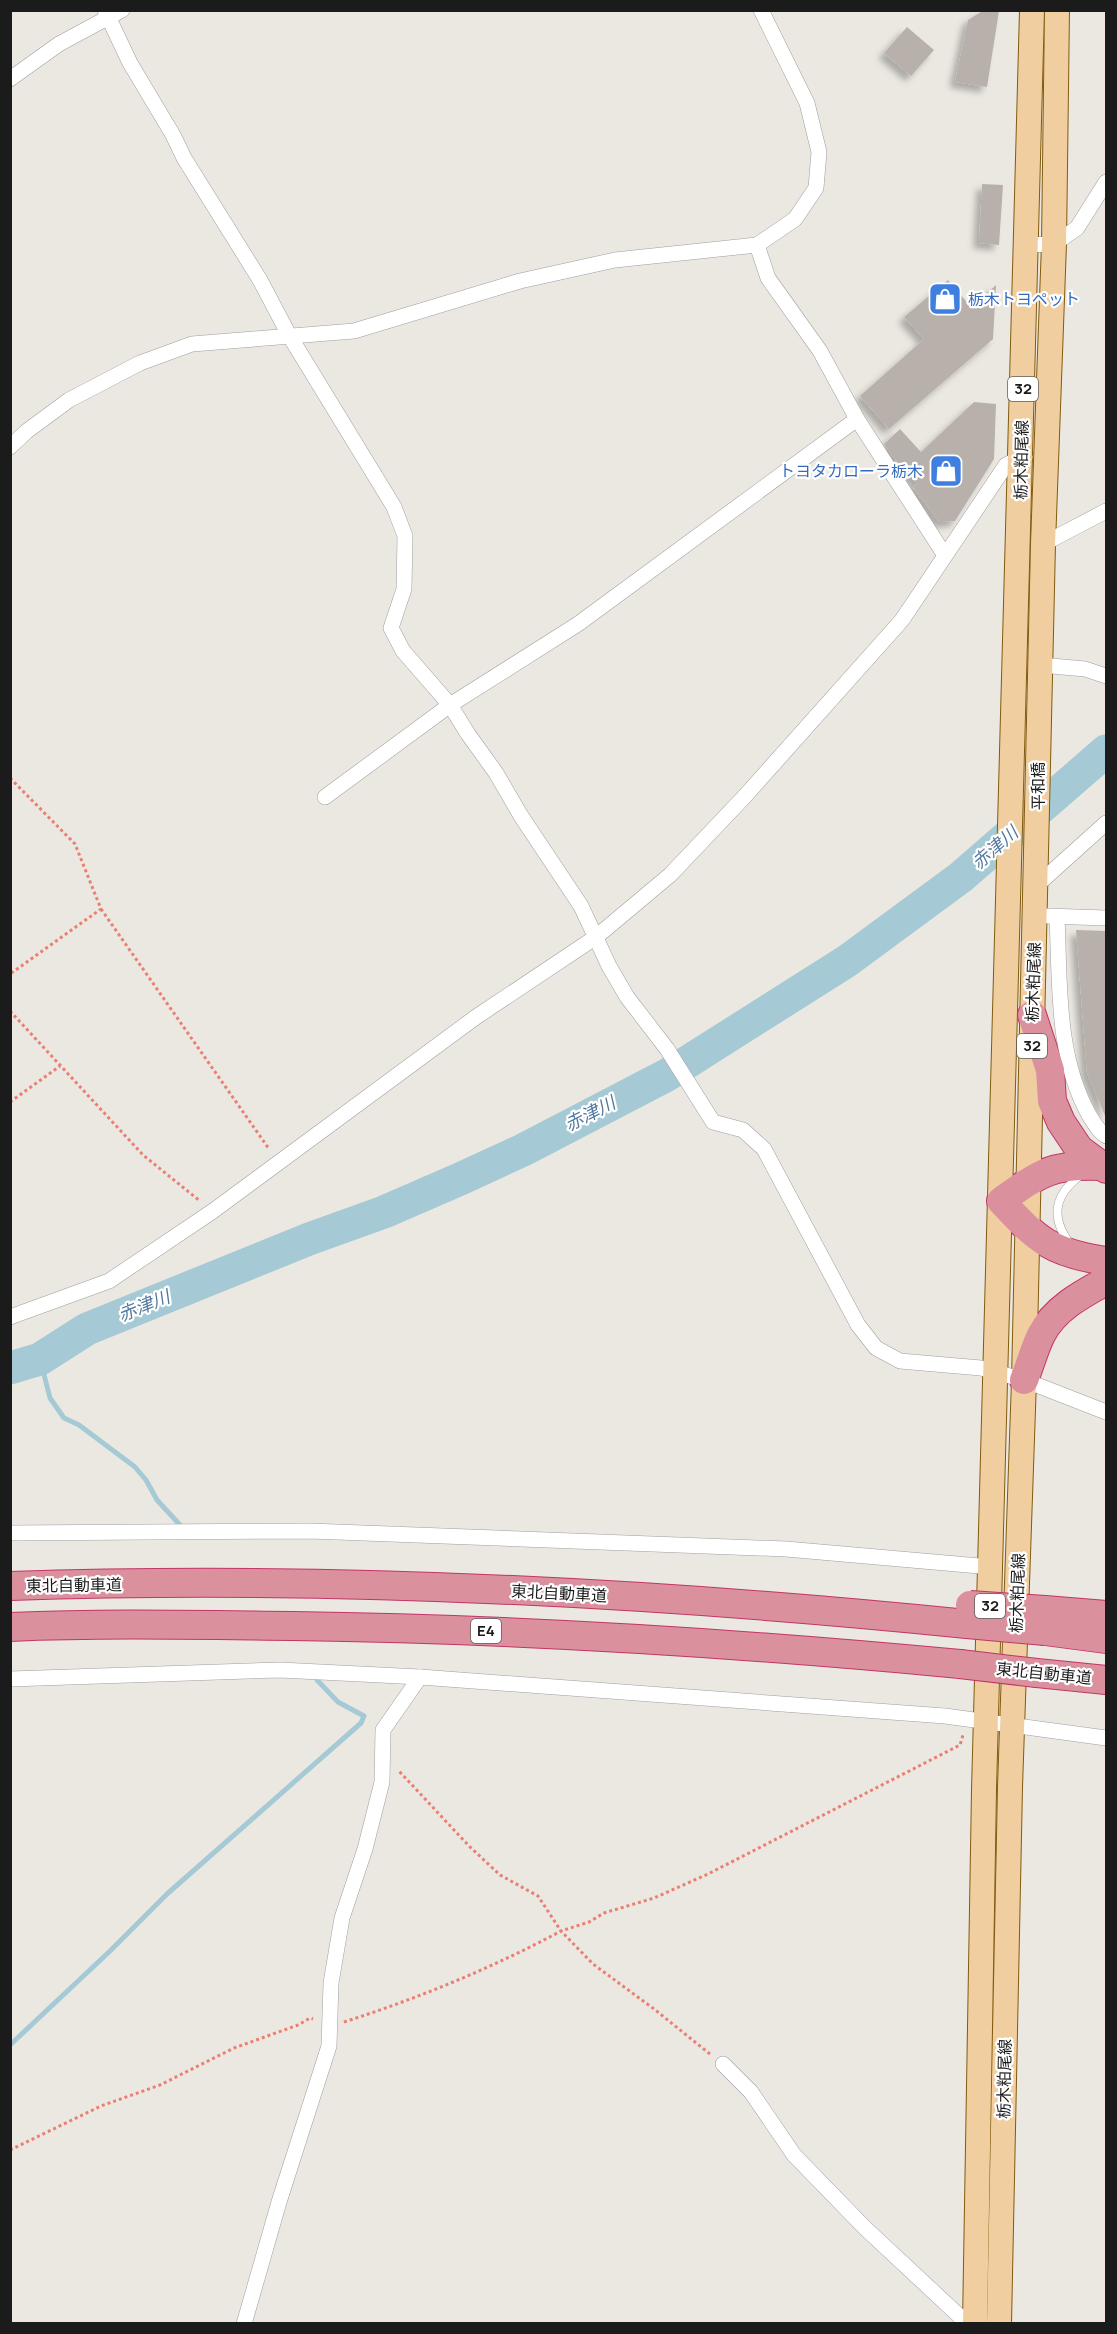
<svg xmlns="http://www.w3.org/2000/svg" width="1117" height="2334" font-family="Manrope,'Noto Sans JP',sans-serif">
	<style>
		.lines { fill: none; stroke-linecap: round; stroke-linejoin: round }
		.stream { stroke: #a5cad5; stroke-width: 5 }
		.river { stroke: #a5cad5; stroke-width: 33 }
		.building { fill: #b8b1ab; filter: url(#shadow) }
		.service-casing { stroke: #9f9f9f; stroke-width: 9 }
		.minor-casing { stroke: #9f9f9f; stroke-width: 16 }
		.primary-casing { stroke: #825b0f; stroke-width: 26 }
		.motorway-casing { stroke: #c23566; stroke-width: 30 }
		.path { stroke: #ea7f73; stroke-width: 3; stroke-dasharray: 3 3; stroke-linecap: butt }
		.service { stroke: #fff; stroke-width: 8 }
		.minor { stroke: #fff; stroke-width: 15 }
		.primary { stroke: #f1cea0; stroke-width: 24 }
		.motorway { stroke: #db909e; stroke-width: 28 }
		.motorway-bridge-casing { stroke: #c23566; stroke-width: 30; stroke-linecap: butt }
		.motorway-bridge { stroke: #db909e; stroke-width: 28 }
		.labels { text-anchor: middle; stroke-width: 4.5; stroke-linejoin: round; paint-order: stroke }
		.shield { fill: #fff; stroke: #5f5f5f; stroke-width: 1.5 }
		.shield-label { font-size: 15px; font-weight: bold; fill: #1b1b1b }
		.shop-label { font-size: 16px; fill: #366cbe; stroke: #fff; text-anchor: start }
		.street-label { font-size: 16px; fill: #1b1b1b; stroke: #fff }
		.water-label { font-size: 18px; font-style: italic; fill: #52799f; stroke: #fff }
	</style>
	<defs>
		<filter id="shadow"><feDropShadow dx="-5.5" dy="5.5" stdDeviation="3" flood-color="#0004"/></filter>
	</defs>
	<rect width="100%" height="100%" fill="#ebe8e1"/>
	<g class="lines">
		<g class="stream">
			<path d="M 40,1359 L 50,1398 L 64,1418 L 79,1425 L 135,1467 L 146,1480 L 157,1500 L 180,1525"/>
			<path d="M 10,2045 L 110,1951 L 167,1894 L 361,1723 L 364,1716 L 338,1702 L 317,1680"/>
		</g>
		<path class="river" d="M 10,1368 L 40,1359 L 87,1329 L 309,1239 L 384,1212 L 460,1179 L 523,1150 L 667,1075 L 847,961 L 961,877 L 1106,751"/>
	</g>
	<g class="building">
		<path d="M 984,10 L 999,11 L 987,87 L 955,82 L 968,20 Z"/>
		<path d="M 907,27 L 934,50 L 911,76 L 884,53 Z"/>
		<path d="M 982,184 L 1003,185 L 999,245 L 979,243 Z"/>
		<path d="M 948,280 L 971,307 L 996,285 L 993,339 L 889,429 L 860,396 L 924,339 L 904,317 Z"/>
		<path d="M 974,402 L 996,404 L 994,459 L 955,521 L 939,522 L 913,487 L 917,483 L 893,457 L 884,444 L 900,429 L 921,452 Z"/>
		<path d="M 1076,930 L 1107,931 L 1106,1118 L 1087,1073 Z"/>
	</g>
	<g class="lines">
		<g class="service-casing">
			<path id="service" d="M 1070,1244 C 1050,1217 1054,1195 1081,1175"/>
		</g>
		<g class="minor-casing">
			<g id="minor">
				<path d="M 105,10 L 130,63 L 173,135 L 184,158 L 260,280 L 289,335 L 394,507 L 405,536 L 404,589 L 391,628 L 403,651 L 450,705 L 468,734 L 496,773 L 521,816 L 581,906 L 609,966 L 627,997 L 667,1049 L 713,1122 L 743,1130 L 764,1149 L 858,1325 L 876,1348 L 900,1361 L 981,1368 L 1024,1380 L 1106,1412"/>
				<path d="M 761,10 L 807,103 L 819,152 L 816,188 L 795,219 L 757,245 L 768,278 L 820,351 L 857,419 L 944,554"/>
				<path d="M 10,79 L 59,44 L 122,10"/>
				<path d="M 1026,245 L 1054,244 L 1077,228 L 1106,182"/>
				<path d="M 10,447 L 27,431 L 69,400 L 140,363 L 192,344 L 354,331 L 520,281 L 615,260 L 757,245"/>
				<path d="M 1043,544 L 1106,511"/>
				<path d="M 1041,665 L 1085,669 L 1106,676"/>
				<path d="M 325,797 L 450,705 L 578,624 L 857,419"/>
				<path d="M 1036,886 L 1106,823"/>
				<path d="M 1047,916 L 1106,918"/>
				<path d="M 1057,917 C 1060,983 1056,1056 1089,1115 C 1095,1124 1098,1131 1106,1136"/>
				<path d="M 10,1317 L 109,1281 L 213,1211 L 476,1017 L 596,937 L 670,875 L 745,796 L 902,620 L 1006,465 L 1021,457 L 1025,457"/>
				<path d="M 10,1533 L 310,1531 L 786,1549 L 991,1567"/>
				<path d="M 10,1679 L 280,1670 L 420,1677 L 945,1716 L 1106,1738"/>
				<path d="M 723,2064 L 751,2092 L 794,2155 L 865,2228 L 968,2324"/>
				<path d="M 244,2324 L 279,2202 L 329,2046 L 331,1983 L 342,1918 L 365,1849 L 382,1782 L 383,1730 L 420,1677"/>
			</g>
		</g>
		<g class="primary-casing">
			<g id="primary">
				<path d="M 975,2324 L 984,1790 L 1032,10"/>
				<path d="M 999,2324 L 1010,1787 L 1024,1380 L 1043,544 L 1054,244 L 1057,10"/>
			</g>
		</g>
		<g class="motorway-casing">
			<g id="motorway">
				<path d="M 1032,1015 L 1050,1070 L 1052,1101 L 1061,1122 L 1079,1149 L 1106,1169"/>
				<path d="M 1101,1166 C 1051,1164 1040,1173 1001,1201 C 1038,1241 1052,1253 1106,1261"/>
				<path d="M 1024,1380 C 1030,1365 1034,1349 1041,1335 C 1054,1309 1082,1294 1106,1281"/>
				<path d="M 10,1586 C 329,1575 650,1592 967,1624"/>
				<path d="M 1045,1610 L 1106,1615"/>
				<path d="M 10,1627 C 104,1623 199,1625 292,1626 C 516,1629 738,1643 960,1664"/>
				<path d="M 1045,1631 L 1106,1639"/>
				<path d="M 1037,1673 L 1106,1680"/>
			</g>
		</g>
		<g class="path">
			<path d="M 10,778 L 75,844 L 101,909 L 10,974"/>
			<path d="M 101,909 L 269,1149"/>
			<path d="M 10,1011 L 143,1155 L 200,1201"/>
			<path d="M 10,1102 L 60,1066"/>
			<path d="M 344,2022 C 419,1998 492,1968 561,1931 L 538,1896 L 500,1875 L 469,1846 L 398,1770"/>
			<path d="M 710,2054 L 654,2009 L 593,1964 L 561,1931 L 589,1922 L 604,1913 L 654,1898 L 708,1874 L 960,1745 L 963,1735"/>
			<path d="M 10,2150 L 101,2106 L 160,2085 L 234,2048 L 298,2025 L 310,2018 L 313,2019"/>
		</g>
		<use href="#service" class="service"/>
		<use href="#minor" class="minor"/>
		<use href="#primary" class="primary"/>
		<use href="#motorway" class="motorway"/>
		<g class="motorway-bridge-casing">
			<g id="motorway-bridge">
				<path d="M 970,1605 L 1045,1610"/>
				<path d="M 967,1624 L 1045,1631"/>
				<path d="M 960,1664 L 1037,1673"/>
			</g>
		</g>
		<use href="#motorway-bridge" class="motorway-bridge"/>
	</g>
	<defs>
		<g id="shop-square" transform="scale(1.725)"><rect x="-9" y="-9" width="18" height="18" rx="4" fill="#3f7fe0" stroke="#fff"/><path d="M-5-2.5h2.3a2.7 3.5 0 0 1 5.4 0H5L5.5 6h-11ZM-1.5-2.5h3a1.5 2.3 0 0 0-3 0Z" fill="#fff"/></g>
	</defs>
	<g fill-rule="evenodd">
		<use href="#shop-square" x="945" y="299"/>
		<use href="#shop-square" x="946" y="471"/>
	</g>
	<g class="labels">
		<g class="shield">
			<rect x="1008" y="377" width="30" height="24" rx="4.5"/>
			<rect x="1017" y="1034" width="30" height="24" rx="4.5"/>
			<rect x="975" y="1594" width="30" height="24" rx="4.5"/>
			<rect x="471" y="1619" width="30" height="24" rx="4.5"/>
		</g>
		<g class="shield-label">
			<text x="1023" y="394">32</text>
			<text x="1032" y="1051">32</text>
			<text x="990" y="1611">32</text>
			<text x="486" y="1636">E4</text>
		</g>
		<g class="shop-label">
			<text x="968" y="305">栃木トヨペット</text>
			<text x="923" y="477" text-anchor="end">トヨタカローラ栃木</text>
		</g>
		<g class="street-label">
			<text transform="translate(1021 460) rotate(-89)" y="6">栃木粕尾線</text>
			<text transform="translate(1038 786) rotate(-90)" y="6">平和橋</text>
			<text transform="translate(1033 982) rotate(-88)" y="6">栃木粕尾線</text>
			<text transform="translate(74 1585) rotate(-1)" y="6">東北自動車道</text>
			<text transform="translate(559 1593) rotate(3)" y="6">東北自動車道</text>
			<text transform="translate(1017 1593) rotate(-88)" y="6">栃木粕尾線</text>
			<text transform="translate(1044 1673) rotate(6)" y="6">東北自動車道</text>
			<text transform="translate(1004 2079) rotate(-89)" y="6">栃木粕尾線</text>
		</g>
		<g class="water-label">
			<text transform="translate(995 848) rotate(-41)" y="6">赤津川</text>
			<text transform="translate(590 1114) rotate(-27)" y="6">赤津川</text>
			<text transform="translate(144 1306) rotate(-22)" y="6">赤津川</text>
		</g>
	</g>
	<rect width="1117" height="2334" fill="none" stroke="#1b1b1b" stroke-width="24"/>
</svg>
